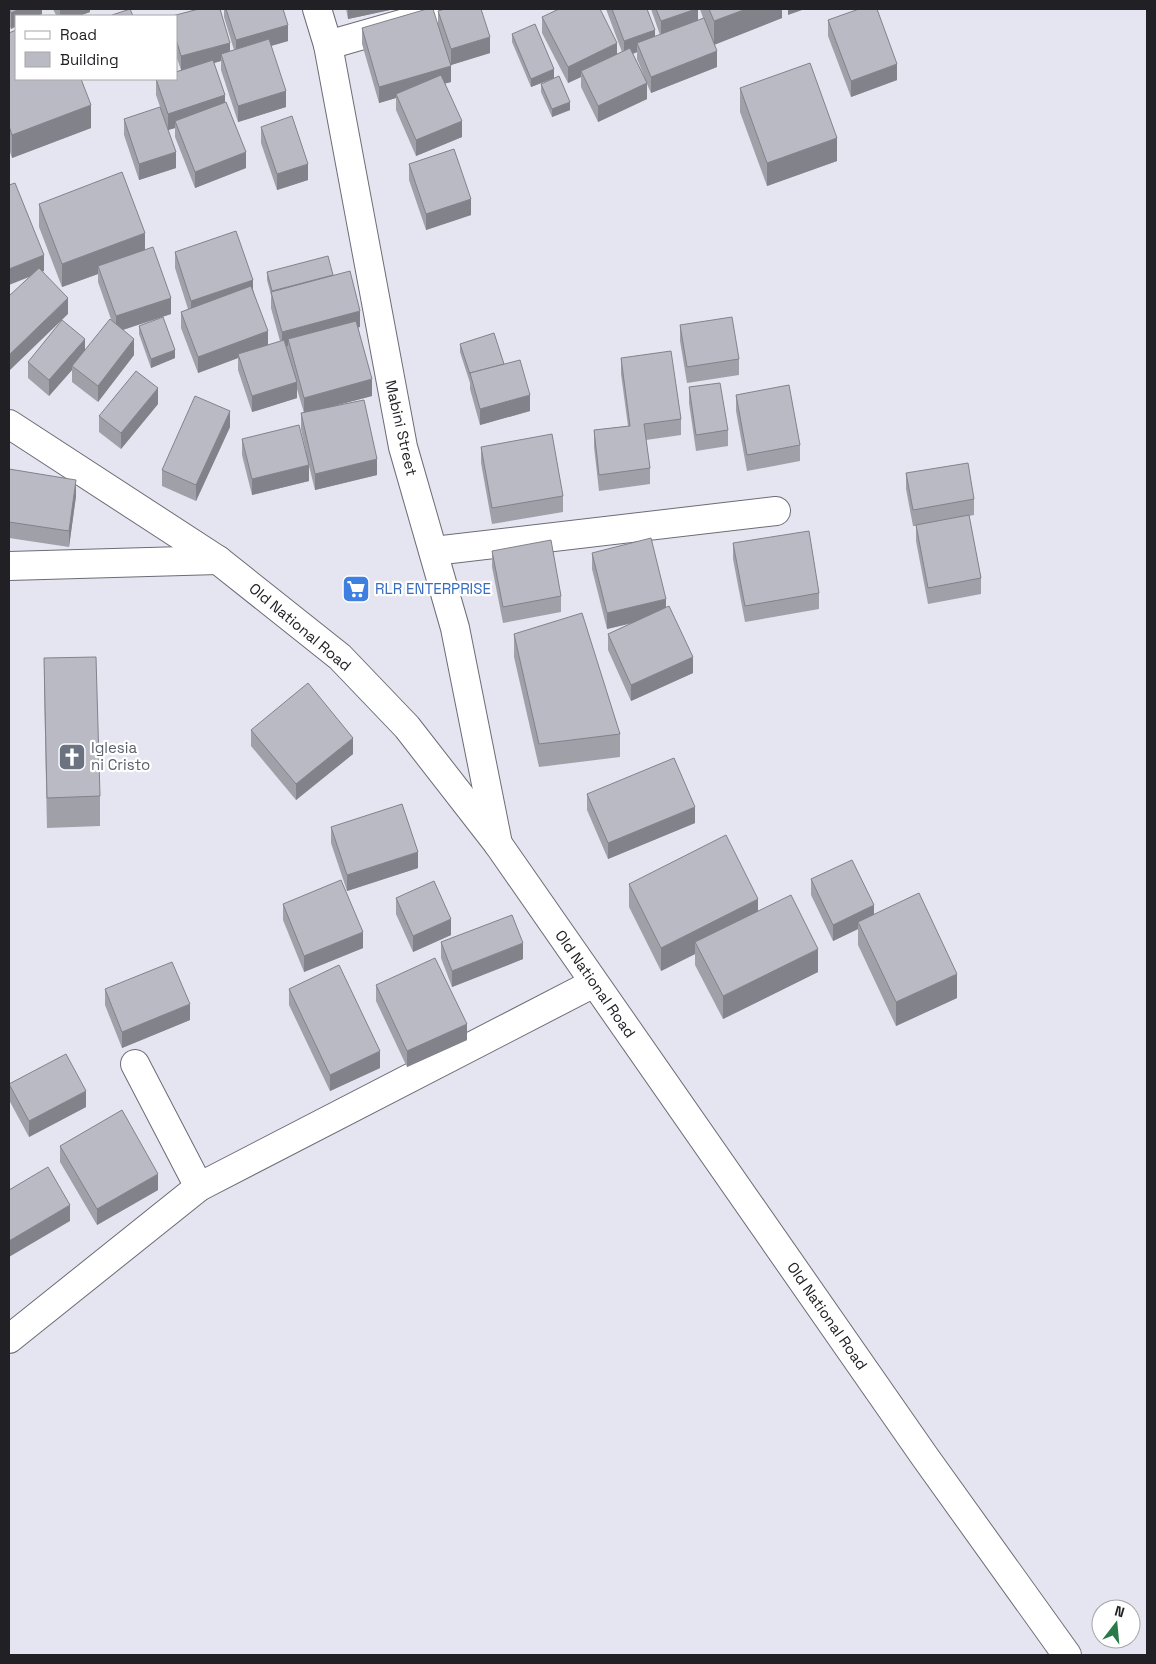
<svg xmlns="http://www.w3.org/2000/svg" width="1156" height="1664" font-family="'Space Grotesk',sans-serif">
	<style>
		.lines { fill: none; stroke-linecap: round; stroke-linejoin: round }
		.minor-casing { stroke: #6c6c76; stroke-width: 30 }
		.major-casing { stroke: #6c6c76; stroke-width: 30 }
		.minor { stroke: #fff; stroke-width: 28 }
		.major { stroke: #fff; stroke-width: 28 }
		.wall { fill: #a0a0a9; fill-rule: evenodd }
		.shaded-wall { fill: #82828a }
		.building { fill: #babac5; stroke: #82828a }
		.labels { text-anchor: middle; stroke-width: 4.5; stroke-linejoin: round; paint-order: stroke }
		.street-label { font-size: 15px; fill: #212125; stroke: #fff }
		.shop-label { font-size: 15px; fill: #366cbe; stroke: #fff; text-anchor: start }
		.worship-label { font-size: 15px; fill: #5b616d; stroke: #fff; text-anchor: start }
	</style>
	<rect width="100%" height="100%" fill="#e5e5f1"/>
	<g class="lines">
		<g class="minor-casing">
			<g id="minor">
				<path d="M 317,9 L 328,45 L 403,447 L 455,628 L 498,844"/>
				<path d="M 328,45 L 454,9"/>
				<path d="M 434,551 L 776,511"/>
				<path d="M 135,1064 L 199,1187"/>
				<path d="M 9,1339 L 199,1187 L 594,983"/>
			</g>
		</g>
		<g class="major-casing">
			<g id="major">
				<path d="M 9,424 L 218,560 L 340,657 L 407,727 L 498,844 L 925,1457 L 1067,1655"/>
				<path d="M 9,566 L 218,560"/>
			</g>
		</g>
		<use href="#minor" class="minor"/>
		<use href="#major" class="major"/>
	</g>
	<g class="wall">
		<path d="M 9,9 L 42,9 L 42,14 L 11,29 L 9,25 Z"/>
		<path d="M 53,9 L 90,9 L 90,12 L 79,16 L 52,16 L 56,15 Z"/>
		<path d="M 196,9 L 220,9 L 230,51 L 234,50 L 224,17 L 224,9 L 283,9 L 288,41 L 271,46 L 286,107 L 238,122 L 221,70 L 221,61 L 214,63 L 225,102 L 246,168 L 195,188 L 175,137 L 175,128 L 168,130 L 156,95 L 156,79 L 181,70 L 176,55 L 176,16 Z"/>
		<path d="M 346,9 L 390,9 L 390,10 L 348,19 Z"/>
		<path d="M 606,9 L 647,9 L 655,37 L 660,35 L 651,9 L 698,9 L 698,20 L 703,18 L 700,9 L 782,9 L 782,18 L 715,44 L 717,67 L 651,93 L 647,84 L 647,99 L 598,122 L 581,87 L 581,77 L 568,83 L 542,33 L 542,17 L 617,54 L 622,52 ZM 637,52 L 637,59 L 645,78 L 633,54 Z"/>
		<path d="M 438,11 L 490,53 L 451,65 L 451,82 L 445,83 L 462,137 L 416,156 L 396,110 L 396,98 L 379,103 L 362,44 L 362,28 L 438,24 Z"/>
		<path d="M 828,20 L 897,80 L 851,97 L 828,36 Z"/>
		<path d="M 9,33 L 91,128 L 12,158 L 9,149 Z"/>
		<path d="M 512,34 L 554,78 L 531,87 L 512,42 Z"/>
		<path d="M 541,84 L 570,110 L 552,117 L 541,92 Z"/>
		<path d="M 740,88 L 837,161 L 767,186 L 740,112 Z"/>
		<path d="M 124,119 L 176,168 L 139,180 L 124,135 Z"/>
		<path d="M 261,127 L 308,180 L 277,190 L 261,143 Z"/>
		<path d="M 409,164 L 471,215 L 426,230 L 409,180 Z"/>
		<path d="M 39,204 L 145,250 L 171,314 L 123,330 L 134,355 L 98,402 L 72,382 L 72,370 L 49,396 L 28,378 L 28,362 L 85,351 L 112,322 L 98,282 L 98,274 L 62,287 L 39,227 Z"/>
		<path d="M 175,252 L 253,289 L 268,345 L 280,341 L 271,308 L 271,295 L 267,280 L 267,272 L 333,275 L 360,327 L 358,327 L 372,396 L 329,407 L 377,475 L 315,490 L 309,466 L 309,481 L 252,495 L 242,455 L 242,439 L 306,452 L 301,429 L 301,413 L 304,413 L 297,389 L 297,398 L 252,412 L 238,370 L 238,358 L 198,373 L 181,328 L 181,312 L 188,309 L 175,268 Z"/>
		<path d="M 680,325 L 739,359 L 739,375 L 687,383 L 680,341 Z"/>
		<path d="M 139,326 L 175,358 L 151,368 L 139,334 Z"/>
		<path d="M 460,344 L 504,364 L 530,411 L 480,425 L 470,389 L 470,383 L 460,352 Z"/>
		<path d="M 621,358 L 681,419 L 681,435 L 646,440 L 650,468 L 650,484 L 599,491 L 594,447 L 594,430 L 628,426 L 621,374 Z"/>
		<path d="M 689,387 L 728,430 L 728,446 L 696,451 L 689,403 Z"/>
		<path d="M 736,395 L 800,445 L 800,461 L 747,471 L 736,411 Z"/>
		<path d="M 158,404 L 121,449 L 99,432 L 99,416 Z"/>
		<path d="M 230,427 L 196,501 L 162,486 L 162,470 Z"/>
		<path d="M 481,447 L 563,496 L 563,512 L 492,524 L 481,463 Z"/>
		<path d="M 9,469 L 76,496 L 69,547 L 9,538 Z"/>
		<path d="M 906,473 L 974,499 L 974,515 L 969,516 L 981,578 L 981,594 L 928,604 L 916,541 L 916,526 L 913,526 L 906,489 Z"/>
		<path d="M 733,543 L 819,593 L 819,609 L 745,622 L 733,559 Z"/>
		<path d="M 492,551 L 561,596 L 561,612 L 503,623 L 492,567 Z"/>
		<path d="M 592,553 L 666,608 L 693,673 L 631,701 L 608,650 L 608,634 L 632,623 L 607,629 L 592,569 Z"/>
		<path d="M 514,634 L 620,734 L 620,757 L 539,767 L 514,657 Z"/>
		<path d="M 44,658 L 100,796 L 100,826 L 47,828 L 44,688 Z"/>
		<path d="M 251,730 L 353,754 L 296,800 L 251,746 Z"/>
		<path d="M 587,794 L 695,823 L 608,859 L 587,810 Z"/>
		<path d="M 331,827 L 418,868 L 347,891 L 331,843 Z"/>
		<path d="M 811,879 L 874,914 L 957,998 L 896,1026 L 858,945 L 858,929 L 833,941 L 811,895 Z"/>
		<path d="M 629,884 L 758,911 L 818,972 L 723,1019 L 695,965 L 695,954 L 661,971 L 629,907 Z"/>
		<path d="M 396,898 L 451,935 L 413,952 L 396,914 Z"/>
		<path d="M 283,904 L 363,948 L 304,972 L 283,920 Z"/>
		<path d="M 441,942 L 523,959 L 452,987 L 441,958 Z"/>
		<path d="M 376,985 L 467,1040 L 407,1067 L 376,1001 Z"/>
		<path d="M 105,989 L 190,1020 L 122,1048 L 105,1005 Z"/>
		<path d="M 289,989 L 380,1068 L 330,1091 L 289,1005 Z"/>
		<path d="M 9,1084 L 86,1107 L 29,1137 L 9,1100 Z"/>
		<path d="M 60,1146 L 158,1190 L 97,1225 L 60,1162 Z"/>
	</g>
	<g class="shaded-wall">
		<path d="M 19,9 L 42,9 L 42,14 L 37,16 L 16,16 L 16,26 L 11,29 L 11,13 Z"/>
		<path d="M 60,9 L 90,9 L 90,12 L 79,16 L 60,16 Z"/>
		<path d="M 348,9 L 390,9 L 390,10 L 348,19 Z"/>
		<path d="M 696,9 L 698,9 L 698,24 L 661,37 L 661,21 Z"/>
		<path d="M 746,9 L 782,9 L 782,18 L 714,45 L 714,21 Z"/>
		<path d="M 788,9 L 805,9 L 788,15 Z"/>
		<path d="M 288,25 L 288,41 L 236,56 L 236,40 Z"/>
		<path d="M 655,30 L 655,46 L 637,43 L 637,52 L 624,57 L 624,41 Z"/>
		<path d="M 490,37 L 490,53 L 451,65 L 451,49 Z"/>
		<path d="M 230,43 L 230,59 L 221,54 L 221,61 L 181,72 L 181,56 Z"/>
		<path d="M 617,43 L 617,59 L 581,71 L 581,77 L 568,83 L 568,67 Z"/>
		<path d="M 717,51 L 717,67 L 651,93 L 651,77 Z"/>
		<path d="M 897,64 L 897,80 L 851,97 L 851,81 Z"/>
		<path d="M 451,66 L 451,82 L 397,97 L 396,94 L 396,98 L 379,103 L 379,87 Z"/>
		<path d="M 554,69 L 554,78 L 531,87 L 531,79 Z"/>
		<path d="M 647,83 L 647,99 L 598,122 L 598,106 Z"/>
		<path d="M 286,91 L 286,107 L 238,122 L 238,106 Z"/>
		<path d="M 225,95 L 225,111 L 175,121 L 175,128 L 168,130 L 168,114 Z"/>
		<path d="M 570,102 L 570,110 L 552,117 L 552,109 Z"/>
		<path d="M 91,105 L 91,128 L 12,158 L 12,135 Z"/>
		<path d="M 462,121 L 462,137 L 416,156 L 416,140 Z"/>
		<path d="M 837,138 L 837,161 L 767,186 L 767,163 Z"/>
		<path d="M 176,152 L 176,168 L 139,180 L 139,164 Z"/>
		<path d="M 246,152 L 246,168 L 195,188 L 195,172 Z"/>
		<path d="M 308,164 L 308,180 L 277,190 L 277,174 Z"/>
		<path d="M 471,199 L 471,215 L 426,230 L 426,214 Z"/>
		<path d="M 145,233 L 145,256 L 98,266 L 98,274 L 62,287 L 62,264 Z"/>
		<path d="M 44,255 L 44,271 L 9,285 L 9,269 Z"/>
		<path d="M 253,280 L 253,296 L 191,317 L 191,301 Z"/>
		<path d="M 68,298 L 68,314 L 9,371 L 9,355 Z"/>
		<path d="M 171,298 L 171,314 L 116,332 L 116,316 Z"/>
		<path d="M 360,311 L 360,327 L 290,346 L 288,339 L 288,346 L 282,348 L 282,332 Z"/>
		<path d="M 268,331 L 268,347 L 238,354 L 238,358 L 198,373 L 198,357 Z"/>
		<path d="M 85,339 L 85,355 L 72,366 L 72,370 L 49,396 L 49,380 Z"/>
		<path d="M 134,339 L 134,355 L 98,402 L 98,386 Z"/>
		<path d="M 175,350 L 175,358 L 151,368 L 151,359 Z"/>
		<path d="M 372,379 L 372,396 L 304,414 L 304,398 Z"/>
		<path d="M 297,382 L 297,398 L 252,412 L 252,396 Z"/>
		<path d="M 158,388 L 158,404 L 121,449 L 121,433 Z"/>
		<path d="M 530,395 L 530,411 L 480,425 L 480,409 Z"/>
		<path d="M 230,411 L 230,427 L 196,501 L 196,485 Z"/>
		<path d="M 377,459 L 377,475 L 315,490 L 315,474 Z"/>
		<path d="M 309,465 L 309,481 L 252,495 L 252,479 Z"/>
		<path d="M 76,480 L 76,496 L 69,547 L 69,531 Z"/>
		<path d="M 666,599 L 666,615 L 607,629 L 607,613 Z"/>
		<path d="M 693,657 L 693,673 L 631,701 L 631,685 Z"/>
		<path d="M 353,738 L 353,754 L 296,800 L 296,784 Z"/>
		<path d="M 695,807 L 695,823 L 608,859 L 608,843 Z"/>
		<path d="M 418,852 L 418,868 L 347,891 L 347,875 Z"/>
		<path d="M 758,899 L 758,922 L 695,942 L 695,954 L 661,971 L 661,948 Z"/>
		<path d="M 874,905 L 874,921 L 858,922 L 858,929 L 833,941 L 833,925 Z"/>
		<path d="M 451,919 L 451,935 L 413,952 L 413,936 Z"/>
		<path d="M 363,932 L 363,948 L 304,972 L 304,956 Z"/>
		<path d="M 523,943 L 523,959 L 452,987 L 452,971 Z"/>
		<path d="M 818,949 L 818,972 L 723,1019 L 723,996 Z"/>
		<path d="M 957,974 L 957,998 L 896,1026 L 896,1002 Z"/>
		<path d="M 190,1004 L 190,1020 L 122,1048 L 122,1032 Z"/>
		<path d="M 467,1024 L 467,1040 L 407,1067 L 407,1051 Z"/>
		<path d="M 380,1051 L 380,1068 L 330,1091 L 330,1075 Z"/>
		<path d="M 86,1091 L 86,1107 L 29,1137 L 29,1121 Z"/>
		<path d="M 158,1174 L 158,1190 L 97,1225 L 97,1209 Z"/>
		<path d="M 70,1205 L 70,1221 L 9,1257 L 9,1241 Z"/>
	</g>
	<g class="building">
		<path d="M 9,9 L 19,9 L 11,13 Z"/>
		<path d="M 130,9 L 133,16 L 112,16 L 112,15 Z"/>
		<path d="M 199,9 L 220,9 L 230,43 L 181,56 L 176,39 L 176,16 L 172,16 Z"/>
		<path d="M 226,9 L 283,9 L 288,25 L 236,40 Z"/>
		<path d="M 427,9 L 433,9 L 451,66 L 379,87 L 362,28 Z"/>
		<path d="M 445,9 L 481,9 L 490,37 L 451,49 L 438,11 Z"/>
		<path d="M 559,9 L 600,9 L 617,43 L 568,67 L 542,17 Z"/>
		<path d="M 612,9 L 647,9 L 655,30 L 624,41 Z"/>
		<path d="M 656,9 L 696,9 L 661,21 Z"/>
		<path d="M 709,9 L 746,9 L 714,21 Z"/>
		<path d="M 859,9 L 877,9 L 897,64 L 851,81 L 828,20 Z"/>
		<path d="M 704,18 L 717,51 L 651,77 L 637,43 Z"/>
		<path d="M 535,24 L 554,69 L 531,79 L 512,34 Z"/>
		<path d="M 16,30 L 16,79 L 81,79 L 91,105 L 12,135 L 9,126 L 9,33 Z"/>
		<path d="M 269,39 L 286,91 L 238,106 L 221,54 Z"/>
		<path d="M 630,48 L 647,83 L 598,106 L 581,71 Z"/>
		<path d="M 213,60 L 225,95 L 168,114 L 156,79 L 176,79 L 176,72 Z"/>
		<path d="M 810,63 L 837,138 L 767,163 L 740,88 Z"/>
		<path d="M 441,75 L 462,121 L 416,140 L 396,94 Z"/>
		<path d="M 559,76 L 570,102 L 552,109 L 541,84 Z"/>
		<path d="M 226,102 L 246,152 L 195,172 L 175,121 Z"/>
		<path d="M 160,107 L 176,152 L 139,164 L 124,119 Z"/>
		<path d="M 292,116 L 308,164 L 277,174 L 261,127 Z"/>
		<path d="M 454,149 L 471,199 L 426,214 L 409,164 Z"/>
		<path d="M 122,172 L 145,233 L 62,264 L 39,204 Z"/>
		<path d="M 15,183 L 44,255 L 9,269 L 9,185 Z"/>
		<path d="M 236,231 L 253,280 L 191,301 L 175,252 Z"/>
		<path d="M 153,247 L 171,298 L 116,316 L 98,266 Z"/>
		<path d="M 328,256 L 333,275 L 272,291 L 267,272 Z"/>
		<path d="M 39,268 L 68,298 L 9,355 L 9,296 Z"/>
		<path d="M 350,271 L 360,311 L 282,332 L 271,292 Z"/>
		<path d="M 251,286 L 268,331 L 198,357 L 181,312 Z"/>
		<path d="M 163,317 L 175,350 L 151,359 L 139,326 Z"/>
		<path d="M 732,317 L 739,359 L 687,367 L 680,325 Z"/>
		<path d="M 110,319 L 134,339 L 98,386 L 72,366 Z"/>
		<path d="M 62,320 L 85,339 L 49,380 L 28,362 Z"/>
		<path d="M 356,321 L 372,379 L 304,398 L 288,339 Z"/>
		<path d="M 494,333 L 504,364 L 470,373 L 470,374 L 460,344 Z"/>
		<path d="M 284,340 L 297,382 L 252,396 L 238,354 Z"/>
		<path d="M 671,351 L 681,419 L 644,424 L 650,468 L 599,475 L 594,430 L 630,426 L 621,358 Z"/>
		<path d="M 520,360 L 530,395 L 480,409 L 470,373 Z"/>
		<path d="M 136,371 L 158,388 L 121,433 L 99,416 Z"/>
		<path d="M 720,383 L 728,430 L 696,435 L 689,387 Z"/>
		<path d="M 789,385 L 800,445 L 747,455 L 736,395 Z"/>
		<path d="M 195,396 L 230,411 L 196,485 L 162,470 Z"/>
		<path d="M 364,400 L 377,459 L 315,474 L 301,413 Z"/>
		<path d="M 299,425 L 309,465 L 252,479 L 242,439 Z"/>
		<path d="M 552,434 L 563,496 L 492,508 L 481,447 Z"/>
		<path d="M 968,463 L 974,499 L 913,510 L 906,473 Z"/>
		<path d="M 9,469 L 76,480 L 69,531 L 9,522 Z"/>
		<path d="M 969,515 L 981,578 L 928,588 L 916,525 Z"/>
		<path d="M 809,531 L 819,593 L 745,606 L 733,543 Z"/>
		<path d="M 651,538 L 666,599 L 607,613 L 592,553 Z"/>
		<path d="M 551,540 L 561,596 L 503,607 L 492,551 Z"/>
		<path d="M 669,606 L 693,657 L 631,685 L 608,634 Z"/>
		<path d="M 582,613 L 620,734 L 539,744 L 514,634 Z"/>
		<path d="M 96,657 L 100,796 L 47,798 L 44,658 Z"/>
		<path d="M 308,683 L 353,738 L 296,784 L 251,730 Z"/>
		<path d="M 674,758 L 695,807 L 608,843 L 587,794 Z"/>
		<path d="M 402,804 L 418,852 L 347,875 L 331,827 Z"/>
		<path d="M 726,835 L 758,899 L 661,948 L 629,884 Z"/>
		<path d="M 852,860 L 874,905 L 833,925 L 811,879 Z"/>
		<path d="M 341,880 L 363,932 L 304,956 L 283,904 Z"/>
		<path d="M 434,881 L 451,919 L 413,936 L 396,898 Z"/>
		<path d="M 919,893 L 957,974 L 896,1002 L 858,922 Z"/>
		<path d="M 791,895 L 818,949 L 723,996 L 695,942 Z"/>
		<path d="M 512,915 L 523,943 L 452,971 L 441,942 Z"/>
		<path d="M 435,958 L 467,1024 L 407,1051 L 376,985 Z"/>
		<path d="M 172,962 L 190,1004 L 122,1032 L 105,989 Z"/>
		<path d="M 339,965 L 380,1051 L 330,1075 L 289,989 Z"/>
		<path d="M 66,1054 L 86,1091 L 29,1121 L 9,1084 Z"/>
		<path d="M 122,1110 L 158,1174 L 97,1209 L 60,1146 Z"/>
		<path d="M 48,1167 L 70,1205 L 9,1241 L 9,1190 Z"/>
	</g>
	<defs>
		<g id="supermarket-square" transform="scale(1.4375)"><rect x="-9" y="-9" width="18" height="18" rx="4" fill="#3f7fe0" stroke="#fff"/><path d="M-6-5.5h2.5l.6 2H6L4.5 2H-2.5L-4.4-4H-6ZM-1.5 3.2a1.3 1.3 0 1 0 .1 0ZM3 3.2a1.3 1.3 0 1 0 .1 0Z" fill="#fff"/></g>
		<g id="church-square" transform="scale(1.4375)"><rect x="-9" y="-9" width="18" height="18" rx="4" fill="#6b7280" stroke="#fff"/><path d="M-1.2-6h2.4v3.5h3.3v2.4h-3.3V6h-2.4V-.1h-3.3v-2.4h3.3Z" fill="#fff"/></g>
	</defs>
	<g fill-rule="evenodd">
		<use href="#supermarket-square" x="356" y="589"/>
		<use href="#church-square" x="72" y="757"/>
	</g>
	<g class="labels">
		<g class="street-label">
			<text transform="translate(401 428) rotate(77)" y="5">Mabini Street</text>
			<text transform="translate(300 627) rotate(40)" y="5">Old National Road</text>
			<text transform="translate(595 984) rotate(55)" y="5">Old National Road</text>
			<text transform="translate(827 1316) rotate(55)" y="5">Old National Road</text>
		</g>
		<g class="shop-label">
			<text x="375" y="594">RLR ENTERPRISE</text>
		</g>
		<g class="worship-label">
			<text x="91" y="753">Iglesia<tspan x="91" dy="17">ni Cristo</tspan></text>
		</g>
	</g>
	<rect width="1156" height="1664" fill="none" stroke="#212125" stroke-width="20"/>
	<rect x="15" y="15" width="162" height="65" fill="#ffffff" stroke="#a6a6a8"/>
	<rect x="25" y="31" width="25" height="8" fill="#ffffff" stroke="#a6a6a8"/>
	<text x="60" y="40" font-size="15" fill="#212125">Road</text>
	<rect x="25" y="52" width="25" height="15" fill="#babac5" stroke="#a6a6a8"/>
	<text x="60" y="65" font-size="15" fill="#212125">Building</text>
	<g transform="translate(1116 1624) rotate(16)"><circle r="24" fill="#ffffff" stroke="#a6a6a8"/>
	<path d="M0-4L9 19L0 12L-9 19Z" fill="#2a7949"/>
	<text y="-8" font-size="14" font-weight="bold" text-anchor="middle" fill="#212125">N</text>
	</g>
</svg>
